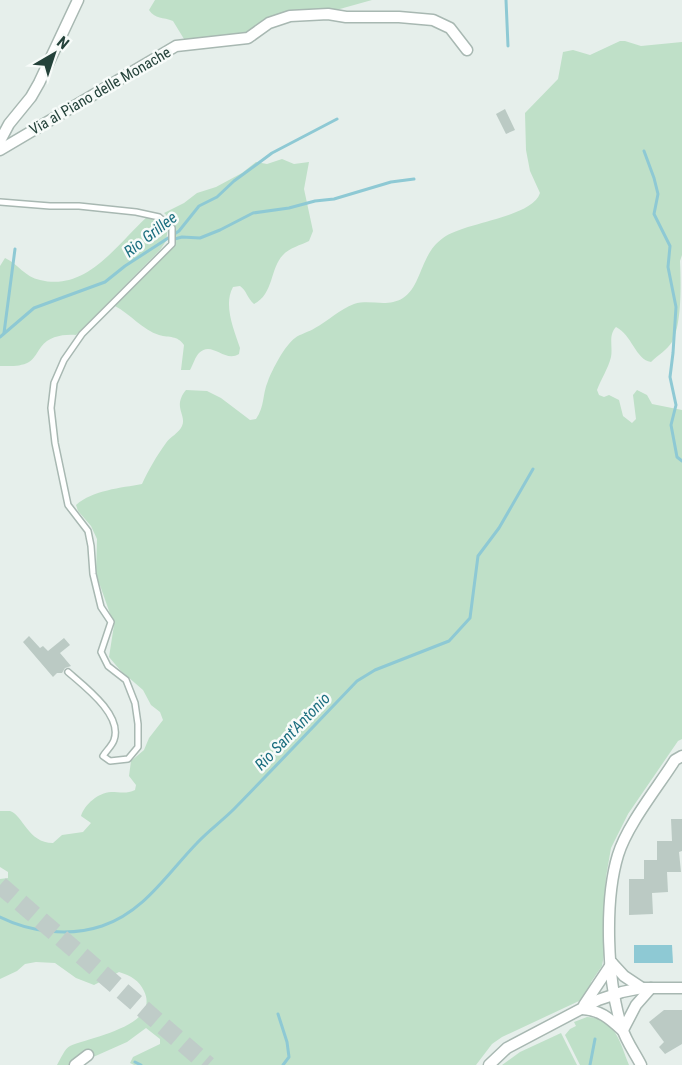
<svg xmlns="http://www.w3.org/2000/svg" width="682" height="1065" font-family="'Roboto Condensed',sans-serif">
	<style>
		.green { fill: #bfe0c8 }
		.water { fill: #8ec9d4 }
		.lines { fill: none; stroke-linecap: round; stroke-linejoin: round }
		.stream { stroke: #8ec9d4; stroke-width: 3 }
		.building { fill: #bbcac4 }
		.motorway-tunnel { stroke: #bfccc8; stroke-width: 18; stroke-dasharray: 18 9; stroke-linecap: butt }
		.service-casing { stroke: #a8b8b2; stroke-width: 8 }
		.minor-casing { stroke: #a8b8b2; stroke-width: 13 }
		.service { stroke: #fff; stroke-width: 5 }
		.minor { stroke: #fff; stroke-width: 10 }
		.labels { text-anchor: middle; stroke-width: 5; stroke-linejoin: round; paint-order: stroke }
		.street-label { font-size: 15px; fill: #24423a; stroke: #f7fbf9 }
		.water-label { font-size: 16px; font-style: italic; fill: #1c6f80; stroke: #f7fbf9 }
	</style>
	<rect width="100%" height="100%" fill="#e6efeb"/>
	<g class="green">
		<path d="M 155,0 L 372,0 L 329,12 L 284,16 L 253,32 L 191,39 L 184,39 L 173,21 C 163,17 155,19 149,10 Z"/>
		<path d="M 620,41 L 625,41 L 641,46 L 682,42 L 682,255 L 680,261 C 681,283 682,324 672,342 C 667,350 658,355 651,362 C 636,360 632,335 616,327 C 608,335 613,347 611,357 C 608,369 601,379 597,390 L 599,395 L 604,397 L 609,395 L 619,400 L 623,416 L 632,423 L 636,419 L 633,395 L 637,390 L 647,395 L 652,404 L 682,410 L 682,739 L 678,741 L 628,814 L 611,848 L 606,877 L 604,919 L 605,949 L 602,966 L 591,982 L 590,989 L 579,1001 L 502,1037 L 492,1044 L 476,1065 L 134,1065 L 130,1063 L 133,1057 L 160,1044 L 160,1039 L 146,1028 L 127,1042 L 91,1058 L 83,1065 L 57,1065 C 60,1060 65,1048 70,1046 C 90,1037 161,1026 144,991 C 139,980 131,976 119,972 L 94,985 L 76,978 L 55,963 L 36,962 L 25,964 L 17,971 L 0,979 L 0,879 L 8,878 L 8,872 L 0,867 L 0,811 C 1,811 9,811 10,811 C 23,815 28,843 53,843 L 62,835 L 83,832 L 91,823 L 81,816 C 85,804 98,793 111,792 C 120,792 127,794 135,790 L 136,785 L 129,776 L 131,761 L 144,750 L 149,738 L 163,720 L 160,712 L 151,705 L 143,690 L 120,670 L 109,657 L 114,625 L 96,574 L 97,539 L 91,526 L 78,511 L 76,505 C 93,490 121,488 142,484 C 148,471 157,455 166,443 C 170,437 179,433 182,426 C 187,415 172,407 186,390 L 207,391 L 221,398 L 250,420 L 256,419 C 265,406 262,395 268,381 C 272,370 285,345 295,338 C 300,334 309,332 315,328 C 328,321 340,309 354,304 C 371,299 387,308 403,298 C 422,286 420,254 443,238 C 464,222 532,218 540,193 L 530,171 L 526,150 L 525,113 L 558,79 L 563,52 L 573,50 L 590,55 Z"/>
		<path d="M 282,159 L 294,164 L 309,162 L 304,189 L 313,231 L 309,241 C 301,245 289,248 283,255 C 270,268 274,294 254,304 C 247,298 247,291 240,286 L 233,287 C 223,305 234,330 240,348 L 239,354 C 224,363 212,340 199,353 C 195,357 193,365 190,370 L 181,370 L 184,345 C 177,335 170,338 159,335 C 143,330 130,314 115,306 L 176,243 C 177,230 174,221 164,213 L 184,203 L 197,193 L 216,187 L 242,173 L 256,162 L 267,164 Z"/>
		<path d="M 147,217 L 158,219 L 168,228 L 166,241 L 160,250 L 76,335 C 64,334 49,336 41,347 C 37,352 35,358 29,362 C 20,367 10,366 0,366 L 0,266 L 5,258 C 18,264 25,277 40,280 C 87,292 118,243 147,217 Z"/>
		<path d="M 587,1017 C 616,1018 620,1043 629,1065 L 580,1065 L 565,1035 L 570,1029 L 576,1026 L 574,1022 Z"/>
		<path d="M 561,1033 L 577,1065 L 502,1065 L 520,1052 Z"/>
	</g>
	<path class="water" d="M 634,945 L 672,945 L 673,963 L 634,963 Z"/>
	<g class="lines">
		<g class="stream">
			<path d="M 506,0 L 508,46"/>
			<path d="M 644,151 L 654,178 L 658,194 L 654,214 L 670,246 L 668,267 L 676,307 L 673,353 L 670,377 L 676,405 L 671,425 L 677,457 L 682,461"/>
			<path d="M 171,240 L 182,237 L 200,238 L 220,230 L 253,213 L 289,208 L 315,201 L 334,199 L 391,182 L 414,179"/>
			<path d="M 4,333 L 15,249"/>
			<path d="M 0,337 L 34,308 L 105,282 L 125,266 L 179,231 L 199,206 L 217,197 L 234,181 L 272,153 L 337,119"/>
			<path d="M 0,917 C 30,932 69,937 102,926 C 144,912 167,874 197,843 C 208,831 222,821 234,809 C 275,767 316,724 357,681 L 375,670 L 449,641 L 470,618 L 478,556 L 499,528 L 533,469"/>
			<path d="M 278,1014 L 287,1042 L 289,1057 L 283,1065"/>
			<path d="M 135,1062 L 141,1065"/>
			<path d="M 590,1065 L 595,1039"/>
		</g>
	</g>
	<g class="building">
		<path d="M 505,109 L 515,130 L 506,134 L 496,114 Z"/>
		<path d="M 29,636 L 40,648 L 43,646 L 48,651 L 64,638 L 70,645 L 60,653 L 71,666 L 65,668 L 62,673 L 57,673 L 53,677 L 23,642 Z"/>
		<path d="M 671,819 L 682,819 L 682,851 L 679,852 L 681,872 L 667,872 L 668,892 L 652,893 L 653,914 L 629,915 L 629,879 L 644,879 L 644,860 L 657,860 L 657,841 L 672,841 Z"/>
		<path d="M 664,1010 L 682,1010 L 682,1044 L 665,1054 L 659,1047 L 664,1042 L 649,1022 Z"/>
	</g>
	<g class="lines">
		<path class="motorway-tunnel" d="M 0,885 L 208,1065"/>
		<g class="service-casing">
			<path id="service" d="M 0,202 L 50,206 L 79,206 L 136,212 L 159,217 L 172,228 L 172,244 L 82,334 L 64,360 L 54,383 L 51,408 L 55,443 L 68,505 L 88,531 L 91,546 L 93,574 L 101,607 L 111,622 L 101,652 L 108,666 L 126,680 L 135,703 L 138,724 L 138,747 L 128,759 L 110,761 L 103,756 C 106,751 112,746 114,740 C 123,715 84,686 68,672"/>
		</g>
		<g class="minor-casing">
			<g id="minor">
				<path d="M 0,141 L 9,124 L 31,97 L 39,83 L 78,0"/>
				<path d="M 0,150 L 176,46 L 248,38 L 269,23 L 290,16 L 328,14 L 346,17 L 399,17 L 433,20 L 450,28 L 467,50"/>
				<path d="M 612,963 L 624,976 L 642,988"/>
				<path d="M 584,1005 L 612,963"/>
				<path d="M 582,1009 C 600,1010 609,1018 622,1030"/>
				<path d="M 623,1030 L 636,1005 L 651,988"/>
				<path d="M 75,1065 L 88,1055"/>
				<path d="M 489,1065 L 507,1048 L 598,1000 L 622,992 L 642,988 L 682,988"/>
				<path d="M 641,1065 C 635,1053 626,1041 622,1028 C 607,982 604,901 618,855 C 627,825 658,787 675,760 L 682,756"/>
			</g>
		</g>
		<use href="#service" class="service"/>
		<use href="#minor" class="minor"/>
	</g>
	<g class="labels">
		<g class="street-label">
			<text transform="translate(100 91) rotate(-30)" y="5">Via al Piano delle Monache</text>
		</g>
		<g class="water-label">
			<text transform="translate(150 234) rotate(-38)" y="6">Rio Grillee</text>
			<text transform="translate(292 731) rotate(-46)" y="6">Rio Sant'Antonio</text>
		</g>
	</g>
	<g transform="translate(54 54) rotate(39)" stroke="#f7fbf9" stroke-width="4.5" paint-order="stroke">
	<path d="M0-4.5L10 22L0 15L-10 22Z" fill="#24423a"/>
	<text y="-9" font-size="16" font-weight="bold" text-anchor="middle" fill="#24423a">N</text>
	</g>
</svg>
